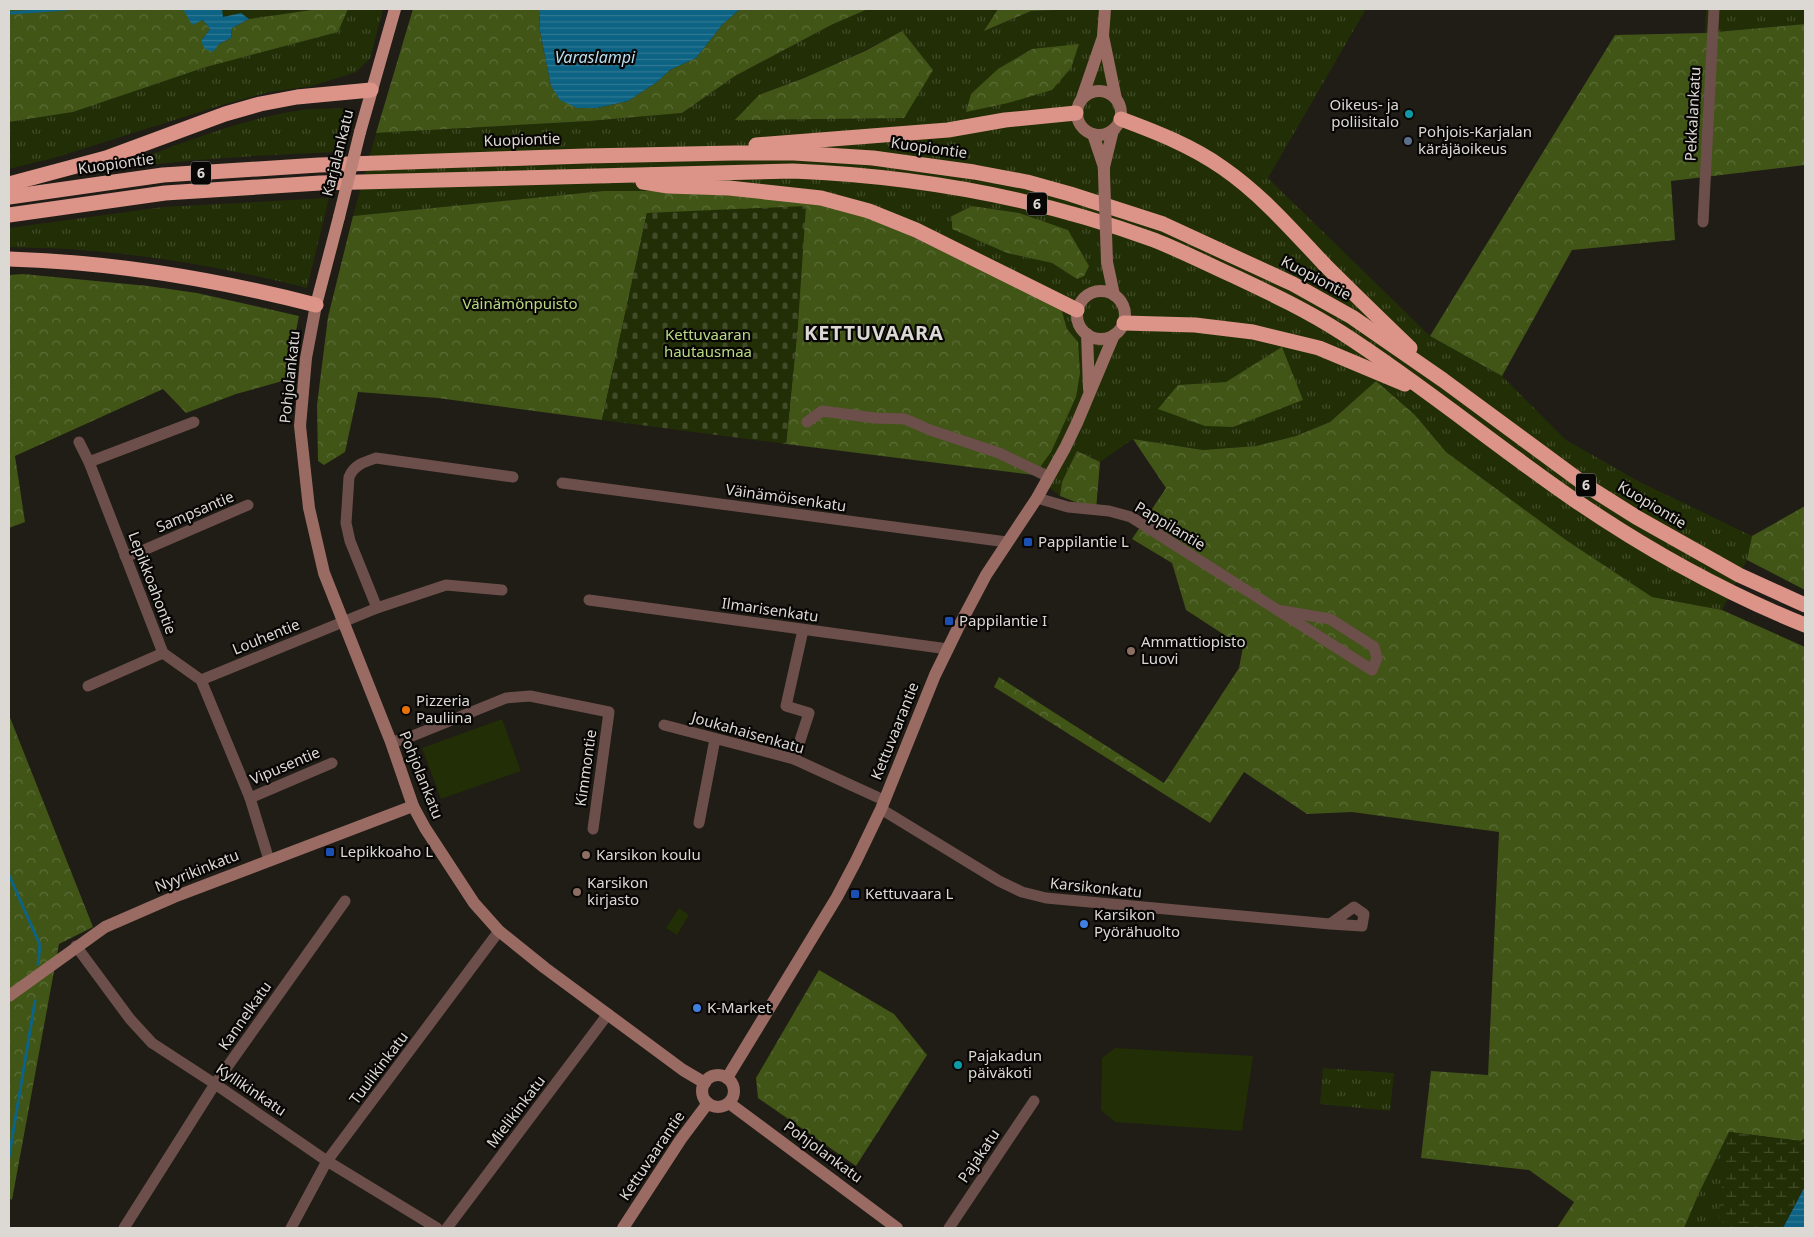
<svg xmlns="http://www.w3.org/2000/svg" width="1814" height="1237" font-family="'Noto Sans',sans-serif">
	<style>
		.grass { fill: url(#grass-tufts); fill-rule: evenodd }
		.forest { fill: url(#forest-crowns) }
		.wetland { fill: url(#wetland-marsh) }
		.cemetery { fill: url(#cemetery-stones) }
		.pitch { fill: #222e06 }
		.water { fill: url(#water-rules) }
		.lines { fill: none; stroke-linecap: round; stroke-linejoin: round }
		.stream { stroke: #0d6383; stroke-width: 3 }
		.street { stroke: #6c4f4a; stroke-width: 11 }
		.secondary { stroke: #996b63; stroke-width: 12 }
		.primary { stroke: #bc8177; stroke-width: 12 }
		.highway { stroke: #dc9488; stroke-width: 15 }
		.secondary-bridge { stroke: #996b63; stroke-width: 12 }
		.primary-bridge { stroke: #bc8177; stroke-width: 12 }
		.culture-dot { fill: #0f9aa8; stroke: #080705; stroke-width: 2 }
		.service-dot { fill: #5c6f8a; stroke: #080705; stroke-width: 2 }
		.transit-dot { fill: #1a4fb4; stroke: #080705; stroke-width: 2 }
		.education-dot { fill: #8d6e63; stroke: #080705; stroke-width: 2 }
		.food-dot { fill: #e8710a; stroke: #080705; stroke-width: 2 }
		.shop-dot { fill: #3f7fe0; stroke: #080705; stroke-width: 2 }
		.labels { text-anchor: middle; stroke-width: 4.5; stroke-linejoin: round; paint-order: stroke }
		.shield { fill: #080705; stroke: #9c9a97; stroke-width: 1 }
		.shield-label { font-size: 14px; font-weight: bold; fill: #dcd9d5 }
		.poi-label { font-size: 15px; fill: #dcd9d5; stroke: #080705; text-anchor: start }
		.street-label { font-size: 15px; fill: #dcd9d5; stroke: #080705 }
		.park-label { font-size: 15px; fill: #b9da82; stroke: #080705 }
		.water-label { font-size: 16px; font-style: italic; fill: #b9dff2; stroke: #080705 }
		.district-label { font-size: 20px; font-weight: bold; letter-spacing: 1px; fill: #dcd9d5; stroke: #080705 }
	</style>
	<defs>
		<pattern id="grass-tufts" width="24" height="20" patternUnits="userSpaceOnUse" patternTransform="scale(1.25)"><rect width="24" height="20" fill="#222e06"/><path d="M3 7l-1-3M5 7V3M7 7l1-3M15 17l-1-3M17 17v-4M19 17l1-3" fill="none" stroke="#424c29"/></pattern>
		<pattern id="forest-crowns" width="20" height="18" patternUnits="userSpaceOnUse" patternTransform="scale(1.25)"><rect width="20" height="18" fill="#415517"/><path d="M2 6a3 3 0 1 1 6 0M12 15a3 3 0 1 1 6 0" fill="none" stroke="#5c6d38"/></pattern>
		<pattern id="wetland-marsh" width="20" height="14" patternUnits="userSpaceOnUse" patternTransform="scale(1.25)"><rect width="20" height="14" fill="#222e06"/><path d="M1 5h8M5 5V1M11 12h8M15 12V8" fill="none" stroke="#424c29"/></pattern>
		<pattern id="cemetery-stones" width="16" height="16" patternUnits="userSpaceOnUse" patternTransform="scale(1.25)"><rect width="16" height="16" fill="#222e06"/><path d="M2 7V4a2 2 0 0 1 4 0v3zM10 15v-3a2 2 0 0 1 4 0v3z" fill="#424c29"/></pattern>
		<pattern id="water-rules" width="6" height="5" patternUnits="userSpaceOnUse" patternTransform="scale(1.25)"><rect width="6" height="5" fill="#0d6383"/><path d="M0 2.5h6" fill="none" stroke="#307994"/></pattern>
	</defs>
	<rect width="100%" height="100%" fill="#201c16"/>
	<g class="grass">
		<path d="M 176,9 L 318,9 L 249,19 L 232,28 L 184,10 Z"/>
		<path d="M 348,9 L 383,9 L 370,59 L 356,72 L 312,86 L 269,92 L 222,105 L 54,158 L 9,169 L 9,122 L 73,112 L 206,67 L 338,32 Z"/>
		<path d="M 868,9 L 998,9 L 985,31 L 1031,11 L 1082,9 L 1366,9 L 1268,178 L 1430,336 L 1502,376 L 1566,440 L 1640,482 L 1752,536 L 1747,560 L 1722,610 L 1652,597 L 1566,540 L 1446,452 L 1415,415 L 1376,381 L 1330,422 L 1296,436 L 1256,446 L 1203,450 L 1133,439 L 1100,462 L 1077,451 L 1062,482 L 1060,496 L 1034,475 L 1078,342 L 1067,329 L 1061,308 L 998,279 L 913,236 L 668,191 L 603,191 L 353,216 L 376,133 L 589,121 L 682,113 L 735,76 L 831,25 ZM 902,31 L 933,70 L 759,95 C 808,77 856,56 902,31 ZM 972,206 L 1019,213 L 1077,279 L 1052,263 L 1007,253 L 952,229 L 952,216 ZM 1226,382 L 1303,400 L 1232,427 L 1178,385 Z"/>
		<path d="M 1706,9 L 1805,9 L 1805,24 L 1705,33 Z"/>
		<path d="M 351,108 L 341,152 C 262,155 183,159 105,171 C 167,150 236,119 302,110 C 318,108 335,109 351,108 Z"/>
		<path d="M 329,198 L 307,288 C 237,270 164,257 93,251 C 65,248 37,248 9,247 L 9,228 L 163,207 Z"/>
		<path d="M 1323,1068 L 1394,1073 L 1390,1111 L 1320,1104 Z"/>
		<path d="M 1729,1132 L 1775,1228 L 1684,1228 L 1699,1193 Z"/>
	</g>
	<g class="forest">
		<path d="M 9,9 L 184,10 L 192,24 L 203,20 L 210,29 L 201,41 L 219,44 L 231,38 L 232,28 L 249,19 L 318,9 L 348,9 L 338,32 L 206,67 L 73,112 L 9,122 Z"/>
		<path d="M 413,9 L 539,9 L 540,31 L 551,86 L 577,108 L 597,108 L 628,101 L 657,82 L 670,70 L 696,58 L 722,25 L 740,9 L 868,9 L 831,25 L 735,76 L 682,113 L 589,121 L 376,133 Z"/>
		<path d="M 998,9 L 1082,9 L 1031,11 L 984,31 Z"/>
		<path d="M 1805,24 L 1805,165 L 1671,181 L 1675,240 L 1572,250 L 1502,376 L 1430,336 L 1615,35 L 1705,33 Z"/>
		<path d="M 902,31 L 933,70 L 904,118 L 735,120 L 759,95 L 804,78 L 865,51 Z"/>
		<path d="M 1079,44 L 1071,68 L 1052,90 L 1008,103 L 966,112 L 971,94 L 998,69 L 1032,49 Z"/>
		<path d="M 603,191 L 668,191 L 819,201 L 869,216 L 1061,308 L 1067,329 L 1078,342 L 1080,373 L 1076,397 L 1051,452 L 1034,475 L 786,444 L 798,324 L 647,213 L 602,420 L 438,398 L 358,392 L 345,452 L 324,465 L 318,461 L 317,405 L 328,317 L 353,216 Z"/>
		<path d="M 972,206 L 1019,213 L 1068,230 L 1089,266 L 1084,276 L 1077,279 L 1052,263 L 1007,253 L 952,229 L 952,216 Z"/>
		<path d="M 23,274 L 148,286 L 197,293 L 299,316 L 286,380 L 236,394 L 186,413 L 163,389 L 15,456 L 25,522 L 9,528 L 9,275 Z"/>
		<path d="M 1282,347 L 1303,400 L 1233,427 L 1205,426 L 1158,409 L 1178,385 L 1226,382 Z"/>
		<path d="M 1376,381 L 1415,415 L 1446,452 L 1566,540 L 1652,597 L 1722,610 L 1805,647 L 1805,1138 L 1801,1141 L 1729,1132 L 1699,1193 L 1684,1228 L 1557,1228 L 1574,1202 L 1529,1170 L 1421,1158 L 1431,1071 L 1488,1075 L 1499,832 L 1352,812 L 1307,814 L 1244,772 L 1210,823 L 994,687 L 999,677 L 1164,783 L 1239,668 L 1243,647 L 1186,610 L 1172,563 L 1132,539 L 1166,488 L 1133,439 L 1203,450 L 1256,446 L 1296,436 L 1330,422 Z"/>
		<path d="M 1077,451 L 1100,462 L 1096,510 L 1060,496 L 1062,482 Z"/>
		<path d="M 1805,506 L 1805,590 L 1747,560 L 1752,536 Z"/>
		<path d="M 9,715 L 93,927 L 59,944 L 12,1200 L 9,1198 Z"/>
		<path d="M 819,970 L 894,1014 L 927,1055 L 856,1166 L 758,1098 L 756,1078 Z"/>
	</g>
	<path class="wetland" d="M 1729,1132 L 1801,1141 L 1805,1138 L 1805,1185 L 1783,1228 L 1728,1228 L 1718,1217 Z"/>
	<path class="cemetery" d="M 806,206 L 798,324 L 786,444 L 602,420 L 647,213 Z"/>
	<g class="pitch">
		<path d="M 502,719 L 521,771 L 441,799 L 422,748 Z"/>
		<path d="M 679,908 L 689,915 L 677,935 L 666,928 Z"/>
		<path d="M 1115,1048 L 1253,1056 L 1242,1131 L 1115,1122 L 1101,1110 L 1102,1058 Z"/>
	</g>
	<g class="water">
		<path d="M 183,9 L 222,9 L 223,17 L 241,13 L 249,19 L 232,28 L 231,38 L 219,44 L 213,52 L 205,49 L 201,41 L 210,29 L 203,20 L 192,25 Z"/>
		<path d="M 539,9 L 740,9 L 722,25 L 696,58 L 670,70 L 657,82 L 628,101 L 597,108 L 577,108 L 560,100 L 551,86 L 540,31 Z"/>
		<path d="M 1805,1185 L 1805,1228 L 1783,1228 L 1804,1188 Z"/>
	</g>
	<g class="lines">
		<g class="stream">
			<path d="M 9,13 L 67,9"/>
			<path d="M 9,875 L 40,945 L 38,964"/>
			<path d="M 9,1157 L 35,1001"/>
		</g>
		<g class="street">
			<path d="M 1703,222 L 1714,9"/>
			<path d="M 807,422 L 822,411 L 875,418 L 905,419 L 930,430 L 999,453 L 1049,477"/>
			<path d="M 79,442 L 89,462 L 163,653 L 201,680 L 250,798 L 269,860"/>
			<path d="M 89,462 L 194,422"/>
			<path d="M 562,483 L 1007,542"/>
			<path d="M 1037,498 L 1068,507 L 1109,511 L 1131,517 L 1372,670 L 1377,658 L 1374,647 L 1330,619 L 1277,610"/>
			<path d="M 125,556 L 137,553 L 248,505"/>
			<path d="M 589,600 L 948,649"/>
			<path d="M 377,608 L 350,541 L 346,523 L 349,477 C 354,465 364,462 376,458 L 513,477"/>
			<path d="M 201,680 L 377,608 L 446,585 L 502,590"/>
			<path d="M 88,686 L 163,653"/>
			<path d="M 664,725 L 794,759 L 877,797"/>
			<path d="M 391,742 L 405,739 L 506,698 L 530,696 L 609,712 L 593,829"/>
			<path d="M 794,759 L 809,713 L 786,706 L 803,630"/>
			<path d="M 250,798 L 332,763"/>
			<path d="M 881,809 L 999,881 L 1022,892 L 1046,898 L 1330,924 L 1354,907 L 1364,914 L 1362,926 L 1330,924"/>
			<path d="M 699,823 L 715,739"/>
			<path d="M 76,946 L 130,1019 L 152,1043 L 215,1084 L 327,1161 L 437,1228"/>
			<path d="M 124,1228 L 215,1084 L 345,901"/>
			<path d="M 291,1228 L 327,1161 L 499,931"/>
			<path d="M 447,1228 L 608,1014"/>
			<path d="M 949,1228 L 1034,1101"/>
		</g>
		<g class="secondary">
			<path d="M 1105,9 L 1103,36 L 1116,99"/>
			<circle cx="1099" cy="113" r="22"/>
			<path d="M 1082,98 L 1103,37"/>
			<path d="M 1093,134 L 1104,167 L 1104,174"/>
			<path d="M 1104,167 L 1113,130"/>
			<path d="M 1107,262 L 1114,295"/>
			<circle cx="1101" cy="315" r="24"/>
			<path d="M 316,305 L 306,358 L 300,426 L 309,508 L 324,573 L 391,742 L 413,806 L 425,828 L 474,903 L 499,931 L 545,968 L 683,1070 L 705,1083"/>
			<path d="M 1087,334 L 1089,389"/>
			<path d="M 9,996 L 105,927 L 174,897 L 413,806"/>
			<circle cx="718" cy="1091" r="16"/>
			<path d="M 727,1078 L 837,897 L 856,861 L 881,809 L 935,675 L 958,628 L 986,575 L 1037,498 L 1065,448 L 1077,423 L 1114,335"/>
			<path d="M 729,1103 L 897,1228"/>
			<path d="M 623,1228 L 681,1139 L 708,1103"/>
		</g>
		<g class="primary">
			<path d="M 360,132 L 395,9"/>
			<path d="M 316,305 L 339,217"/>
		</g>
		<g class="highway">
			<path d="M 1121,119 C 1156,132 1192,146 1223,168 C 1262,195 1293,231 1325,265 C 1353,293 1381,320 1410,348"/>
			<path d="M 756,145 L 948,130 L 1005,120 L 1076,113"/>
			<path d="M 643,182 L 668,186 L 729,188 L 821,198 L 869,211 L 916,230 L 1077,310"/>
			<path d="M 9,184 L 106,158 L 225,114 L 260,104 L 297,97 L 371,90"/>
			<path d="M 9,197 L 163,175 L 319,165 L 586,156 L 734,153 L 794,153 L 873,158 L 974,172 L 1027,182 L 1070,194 L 1163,224 L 1293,284 L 1352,317 L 1443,380 L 1587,486 L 1636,517 L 1739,575 L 1805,605"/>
			<path d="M 9,215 L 165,193 L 320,183 L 793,171 C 918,176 1036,197 1154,240 C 1182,251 1209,265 1236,277 C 1272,294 1308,311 1342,333 C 1423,385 1497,447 1576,501 C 1648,550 1725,593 1805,625"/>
			<path d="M 9,259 C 113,262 215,279 316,305"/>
			<path d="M 1124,323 L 1195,325 L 1253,332 L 1319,348 L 1405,384"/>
		</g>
		<path class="secondary-bridge" d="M 1104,174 L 1107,262"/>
		<path class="primary-bridge" d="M 339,217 L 360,132"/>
	</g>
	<g class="culture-dot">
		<circle cx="1409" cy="114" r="5"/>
		<circle cx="958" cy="1065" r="5"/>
	</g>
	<circle class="service-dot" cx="1408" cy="141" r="5"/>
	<g class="transit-dot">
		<rect x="1023" y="537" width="10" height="10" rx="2.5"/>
		<rect x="944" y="616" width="10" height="10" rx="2.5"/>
		<rect x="325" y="847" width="10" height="10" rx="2.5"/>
		<rect x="850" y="889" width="10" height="10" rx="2.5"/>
	</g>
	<g class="education-dot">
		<circle cx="1131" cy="651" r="5"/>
		<circle cx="586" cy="855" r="5"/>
		<circle cx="577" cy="892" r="5"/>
	</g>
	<circle class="food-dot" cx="406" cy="710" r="5"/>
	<g class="shop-dot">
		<circle cx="1084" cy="924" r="5"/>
		<circle cx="697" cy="1008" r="5"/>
	</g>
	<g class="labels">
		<g class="shield">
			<rect x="191" y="161.5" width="20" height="23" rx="4"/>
			<rect x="1027" y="192.5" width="20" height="23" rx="4"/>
			<rect x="1576" y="473.5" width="20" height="23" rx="4"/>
		</g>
		<g class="shield-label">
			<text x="201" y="178">6</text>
			<text x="1037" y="209">6</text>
			<text x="1586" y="490">6</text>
		</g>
		<g class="poi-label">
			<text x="1399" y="110" text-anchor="end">Oikeus- ja<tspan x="1399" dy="17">poliisitalo</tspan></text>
			<text x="1418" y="137">Pohjois-Karjalan<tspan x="1418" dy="17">käräjäoikeus</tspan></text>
			<text x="1038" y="547">Pappilantie L</text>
			<text x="959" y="626">Pappilantie I</text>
			<text x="1141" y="647">Ammattiopisto<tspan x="1141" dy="17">Luovi</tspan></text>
			<text x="416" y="706">Pizzeria<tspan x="416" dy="17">Pauliina</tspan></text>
			<text x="340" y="857">Lepikkoaho L</text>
			<text x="596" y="860">Karsikon koulu</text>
			<text x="587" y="888">Karsikon<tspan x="587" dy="17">kirjasto</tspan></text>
			<text x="865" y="899">Kettuvaara L</text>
			<text x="1094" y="920">Karsikon<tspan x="1094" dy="17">Pyörähuolto</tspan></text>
			<text x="707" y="1013">K-Market</text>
			<text x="968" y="1061">Pajakadun<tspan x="968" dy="17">päiväkoti</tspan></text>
		</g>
		<g class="street-label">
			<text transform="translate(1693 114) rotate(-87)" y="5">Pekkalankatu</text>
			<text transform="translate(522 140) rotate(-2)" y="5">Kuopiontie</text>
			<text transform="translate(929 148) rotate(8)" y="5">Kuopiontie</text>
			<text transform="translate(338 153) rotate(-76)" y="5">Karjalankatu</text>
			<text transform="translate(116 164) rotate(-8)" y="5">Kuopiontie</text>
			<text transform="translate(1316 278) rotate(28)" y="5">Kuopiontie</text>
			<text transform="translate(290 377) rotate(-84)" y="5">Pohjolankatu</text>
			<text transform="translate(786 498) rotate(8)" y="5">Väinämöisenkatu</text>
			<text transform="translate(1652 505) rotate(31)" y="5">Kuopiontie</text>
			<text transform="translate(195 512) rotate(-23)" y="5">Sampsantie</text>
			<text transform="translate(1170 526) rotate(31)" y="5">Pappilantie</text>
			<text transform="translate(152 583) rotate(69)" y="5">Lepikkoahontie</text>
			<text transform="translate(770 610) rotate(8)" y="5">Ilmarisenkatu</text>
			<text transform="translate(266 637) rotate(-22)" y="5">Louhentie</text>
			<text transform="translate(895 731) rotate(-68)" y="5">Kettuvaarantie</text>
			<text transform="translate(748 733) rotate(16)" y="5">Joukahaisenkatu</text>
			<text transform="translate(285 766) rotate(-23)" y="5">Vipusentie</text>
			<text transform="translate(586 768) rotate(-82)" y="5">Kimmontie</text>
			<text transform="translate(421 775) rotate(68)" y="5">Pohjolankatu</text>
			<text transform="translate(197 871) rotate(-22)" y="5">Nyyrikinkatu</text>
			<text transform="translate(1096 888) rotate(6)" y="5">Karsikonkatu</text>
			<text transform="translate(245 1016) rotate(-55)" y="5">Kannelkatu</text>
			<text transform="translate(379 1068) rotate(-53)" y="5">Tuulikinkatu</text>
			<text transform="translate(251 1090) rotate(34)" y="5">Kyllikinkatu</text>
			<text transform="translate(516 1112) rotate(-53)" y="5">Mielikinkatu</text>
			<text transform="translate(823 1152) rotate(36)" y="5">Pohjolankatu</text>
			<text transform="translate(652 1156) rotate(-56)" y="5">Kettuvaarantie</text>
			<text transform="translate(979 1156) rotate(-56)" y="5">Pajakatu</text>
		</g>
		<g class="park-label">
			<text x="520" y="309">Väinämönpuisto</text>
			<text x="708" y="340">Kettuvaaran<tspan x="708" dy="17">hautausmaa</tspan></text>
		</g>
		<g class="water-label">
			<text x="595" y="63">Varaslampi</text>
		</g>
		<g class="district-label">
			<text x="874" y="340">KETTUVAARA</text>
		</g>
	</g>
	<rect width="1814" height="1237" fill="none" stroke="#dcd9d5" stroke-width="20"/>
</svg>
